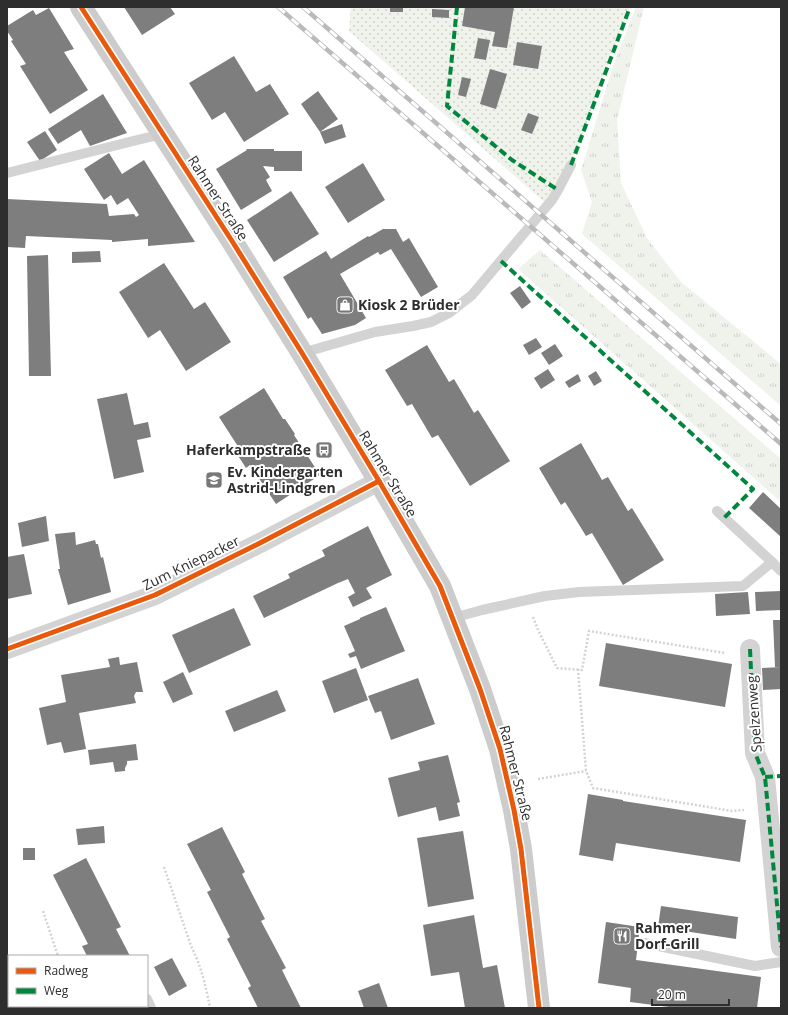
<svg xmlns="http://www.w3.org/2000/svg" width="788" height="1015" font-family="'Open Sans',sans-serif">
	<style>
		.grass { fill: url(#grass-tufts) }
		.garden { fill: url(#garden-dots) }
		.building { fill: #7e7e7e }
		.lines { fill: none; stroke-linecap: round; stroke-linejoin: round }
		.path { stroke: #d3d3d3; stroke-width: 2.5; stroke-dasharray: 2 2; stroke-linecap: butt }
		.lane { stroke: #d3d3d3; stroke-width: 10 }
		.street { stroke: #d3d3d3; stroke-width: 20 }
		.secondary { stroke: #ccc; stroke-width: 22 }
		.rail-casing { stroke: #bababa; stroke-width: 4.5 }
		.rail { stroke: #fff; stroke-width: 3; stroke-dasharray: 9; stroke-linecap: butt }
		.quiet { stroke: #00873e; stroke-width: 4; stroke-dasharray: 8 4; stroke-linecap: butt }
		.cycleway-casing { stroke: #fff; stroke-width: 8 }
		.cycleway { stroke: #e8590c; stroke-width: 5 }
		.labels { text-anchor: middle; stroke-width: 4; stroke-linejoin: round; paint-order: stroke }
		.street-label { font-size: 14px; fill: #2e2e2e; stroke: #fff }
		.poi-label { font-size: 14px; font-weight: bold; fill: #2e2e2e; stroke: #fff; text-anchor: start }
	</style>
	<defs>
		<pattern id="grass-tufts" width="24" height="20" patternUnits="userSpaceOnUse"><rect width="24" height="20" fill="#f0f3ec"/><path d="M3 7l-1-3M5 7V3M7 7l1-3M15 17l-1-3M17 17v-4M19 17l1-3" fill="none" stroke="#ced1cb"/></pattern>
		<pattern id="garden-dots" width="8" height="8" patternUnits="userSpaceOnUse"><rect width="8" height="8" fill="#f0f3ec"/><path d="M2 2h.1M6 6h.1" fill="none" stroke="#ced1cb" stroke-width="1.8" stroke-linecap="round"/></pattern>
	</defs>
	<rect width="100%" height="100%" fill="#fff"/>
	<g class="grass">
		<path d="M 636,7 L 644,7 L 617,120 L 621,183 L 647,238 L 681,282 L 781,364 L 781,406 L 582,234 L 592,202 L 581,170 L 614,63 Z"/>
		<path d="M 540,250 L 781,459 L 781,502 L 518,269 Z"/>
	</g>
	<path class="garden" d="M 351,7 L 630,7 L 571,165 L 550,207 L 349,31 Z"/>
	<g class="building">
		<path d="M 124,7 L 170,7 L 175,14 L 142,35 Z"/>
		<rect x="390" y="7" width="13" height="5"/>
		<path d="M 465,7 L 514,7 L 507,48 L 492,46 L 495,32 L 462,26 Z"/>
		<path d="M 49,8 L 74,49 L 64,52 L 88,90 L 50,114 L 20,66 L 26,64 L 11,41 L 13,40 L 7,31 L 7,26 L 33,10 L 36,15 Z"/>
		<path d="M 432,9 L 449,10 L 449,18 L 432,17 Z"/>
		<path d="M 478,38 L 490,40 L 486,60 L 474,58 Z"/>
		<path d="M 517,42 L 542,46 L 538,69 L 513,65 Z"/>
		<path d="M 234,56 L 256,92 L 270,84 L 289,114 L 244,142 L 225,112 L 212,120 L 189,83 Z"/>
		<path d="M 490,69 L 507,74 L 496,109 L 480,104 Z"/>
		<path d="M 462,77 L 471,79 L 466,97 L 458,95 Z"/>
		<path d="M 318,91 L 338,119 L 320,132 L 342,124 L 346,137 L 325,144 L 320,132 L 301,104 Z"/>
		<path d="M 103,94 L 127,133 L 90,146 L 81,130 L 58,144 L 48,129 Z"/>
		<path d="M 528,113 L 539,117 L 532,134 L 521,130 Z"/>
		<path d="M 45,131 L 57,150 L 40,161 L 27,142 Z"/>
		<path d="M 246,149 L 274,149 L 274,151 L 302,151 L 302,171 L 274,171 L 274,167 L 263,166 L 270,177 L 266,180 L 272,191 L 241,210 L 216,169 L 247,150 Z"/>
		<path d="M 109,153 L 122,174 L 144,160 L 195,242 L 148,246 L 148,239 L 112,242 L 112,240 L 26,236 L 25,248 L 7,247 L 7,199 L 107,204 L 109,216 L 134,214 L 136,217 L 139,215 L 128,198 L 117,205 L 111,195 L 104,200 L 84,169 Z"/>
		<path d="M 363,163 L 385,200 L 348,223 L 325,187 Z"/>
		<path d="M 291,191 L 319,234 L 274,262 L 247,220 Z"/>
		<path d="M 383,229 L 396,229 L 403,242 L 409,238 L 438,287 L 421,297 L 391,249 L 380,255 L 378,252 L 340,274 L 366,318 L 355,325 L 322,334 L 311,317 L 308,319 L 283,277 L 326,251 L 331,259 L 368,236 L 369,237 Z"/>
		<path d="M 100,251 L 101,262 L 72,263 L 72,252 Z"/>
		<path d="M 48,255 L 51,376 L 29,376 L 27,256 Z"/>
		<path d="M 164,263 L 194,309 L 205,302 L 231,342 L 186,371 L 160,330 L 148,338 L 119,292 Z"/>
		<path d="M 520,286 L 531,302 L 522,309 L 510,293 Z"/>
		<path d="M 536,338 L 542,347 L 529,355 L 523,345 Z"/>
		<path d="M 555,344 L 563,356 L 549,365 L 541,353 Z"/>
		<path d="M 427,345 L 449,382 L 454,379 L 474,413 L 478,410 L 510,461 L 470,486 L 438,435 L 432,438 L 412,404 L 407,406 L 385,370 Z"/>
		<path d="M 548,369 L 555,380 L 541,389 L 534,378 Z"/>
		<path d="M 596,371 L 602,381 L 594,386 L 588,376 Z"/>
		<path d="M 578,374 L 581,381 L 569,388 L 565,382 Z"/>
		<path d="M 264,388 L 283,419 L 285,419 L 295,434 L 294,435 L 320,475 L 276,504 L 250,465 L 246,468 L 235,451 L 239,448 L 219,417 Z"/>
		<path d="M 127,393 L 134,425 L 148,422 L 151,437 L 137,440 L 144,472 L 114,479 L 97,399 Z"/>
		<path d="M 581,443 L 602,480 L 608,477 L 628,511 L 632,508 L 664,560 L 623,585 L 592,533 L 586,536 L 565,502 L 561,505 L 539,468 Z"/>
		<path d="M 763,492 L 781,509 L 781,537 L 749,508 Z"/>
		<path d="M 46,516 L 49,541 L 22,547 L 18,523 Z"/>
		<path d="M 368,526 L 392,575 L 366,588 L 372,598 L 353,607 L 348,597 L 355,593 L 348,579 L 338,583 L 264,618 L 253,596 L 290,578 L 288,574 L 325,556 L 322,550 Z"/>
		<path d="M 75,532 L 76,545 L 95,540 L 96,544 L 98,544 L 101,558 L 103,557 L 111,592 L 68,605 L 58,569 L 60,569 L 55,534 Z"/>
		<path d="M 24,554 L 32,594 L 7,599 L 7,557 Z"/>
		<path d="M 781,591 L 781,610 L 756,611 L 755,592 Z"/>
		<path d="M 748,592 L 750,614 L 716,616 L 715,594 Z"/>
		<path d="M 386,607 L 405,651 L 361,669 L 356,656 L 350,658 L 348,654 L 355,651 L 344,626 L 360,619 L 360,618 Z"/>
		<path d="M 234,608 L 251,645 L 189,673 L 172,635 Z"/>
		<path d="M 773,620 L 781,620 L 781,667 L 775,667 Z"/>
		<path d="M 606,643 L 732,664 L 725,707 L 599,686 Z"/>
		<path d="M 119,657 L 120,665 L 137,662 L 143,692 L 136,692 L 134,696 L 136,703 L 79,713 L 86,749 L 64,753 L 61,742 L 47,745 L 39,708 L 66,702 L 61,675 L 110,667 L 108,659 Z"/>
		<path d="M 781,667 L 781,689 L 763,690 L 762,668 Z"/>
		<path d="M 356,668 L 368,700 L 334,713 L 322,681 Z"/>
		<path d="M 183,672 L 193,694 L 173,703 L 163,682 Z"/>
		<path d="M 418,678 L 435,724 L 391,740 L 381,711 L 375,713 L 368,696 Z"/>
		<path d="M 277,690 L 286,711 L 234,732 L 225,711 Z"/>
		<path d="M 136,744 L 138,760 L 127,761 L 127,764 L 125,768 L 125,771 L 115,772 L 113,762 L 90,765 L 88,750 Z"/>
		<path d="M 448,755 L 460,802 L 457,803 L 460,816 L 439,821 L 436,807 L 398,817 L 388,778 L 420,770 L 418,762 Z"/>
		<path d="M 588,794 L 623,800 L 623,801 L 746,820 L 740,862 L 616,843 L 613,861 L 579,855 Z"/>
		<path d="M 104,826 L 105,843 L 78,845 L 76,829 Z"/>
		<path d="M 222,827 L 245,872 L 242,874 L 265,919 L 261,921 L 286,968 L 282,970 L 301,1008 L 258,1008 L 248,988 L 251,986 L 227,939 L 230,937 L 207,892 L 211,890 L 187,844 Z"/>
		<path d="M 463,831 L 474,899 L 428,907 L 417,838 Z"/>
		<rect x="23" y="848" width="12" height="12"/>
		<path d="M 86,858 L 121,927 L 116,929 L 130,956 L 87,956 L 82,946 L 88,944 L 53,875 Z"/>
		<path d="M 661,906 L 738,917 L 736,939 L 658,927 Z"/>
		<path d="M 474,915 L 483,968 L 497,965 L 505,1008 L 465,1008 L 459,972 L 431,976 L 423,925 Z"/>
		<path d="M 606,922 L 640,927 L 636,960 L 761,977 L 757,1008 L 677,1008 L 630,1002 L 631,988 L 598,983 Z"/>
		<path d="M 172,958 L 187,986 L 169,996 L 154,967 Z"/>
		<path d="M 379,983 L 388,1008 L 364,1008 L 358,991 Z"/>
		<path d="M 33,1006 L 56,1006 L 57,1008 L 33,1008 Z"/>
	</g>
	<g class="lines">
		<g class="path">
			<path d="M 533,617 L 538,630 L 557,668 L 582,670 L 589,631 L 725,653"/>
			<path d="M 578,669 L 586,771 L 593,788 L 732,811 L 744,810"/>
			<path d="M 538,779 L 586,771"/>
			<path d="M 164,867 L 191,946 C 201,965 206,987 210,1008"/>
			<path d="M 43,911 L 58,956"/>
			<path d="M 76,1006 L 77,1008"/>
		</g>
		<g class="lane">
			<path d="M 7,173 L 137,140 L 163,134"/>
			<path d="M 302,353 L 375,332 L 413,326 L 431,322 L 449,313 L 472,295 L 552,200 L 558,190 L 571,165"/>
			<path d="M 772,562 L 781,571"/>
			<path d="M 453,618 L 482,610 L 545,596 L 579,592 L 743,586 L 772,562 L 717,511"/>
			<path d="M 644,943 L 755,966 L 781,962"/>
			<path d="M 147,999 L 151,1008"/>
		</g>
		<g class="street">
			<path d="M 7,649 L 155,595 L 260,543 L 379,481"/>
			<path d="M 750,649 L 755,753 L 765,777 L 781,947"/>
		</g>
		<path class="secondary" d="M 81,7 L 232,241 L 302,353 L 379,481 L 440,586 L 480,689 L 500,749 L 514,810 L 521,849 L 539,1008"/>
		<g class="rail-casing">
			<g id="rail">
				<path d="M 278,7 L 781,444"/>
				<path d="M 303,7 L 781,424"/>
			</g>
		</g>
		<use href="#rail" class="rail"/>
		<g class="quiet">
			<path d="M 457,7 L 447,106 L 512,160 L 558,190"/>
			<path d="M 571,165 L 630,7"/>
			<path d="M 501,261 L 753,489 L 724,518"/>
			<path d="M 750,649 L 755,753 L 765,777 L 781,947"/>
			<path d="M 765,777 L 781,776"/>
		</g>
		<g class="cycleway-casing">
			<g id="cycleway">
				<path d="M 81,7 L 232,241 L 302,353 L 379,481 L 440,586 L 480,689 L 500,749 L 514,810 L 521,849 L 539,1008"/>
				<path d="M 7,649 L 155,595 L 260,543 L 379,481"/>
			</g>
		</g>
		<use href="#cycleway" class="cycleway"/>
	</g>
	<defs>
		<g id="shop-square" transform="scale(0.9)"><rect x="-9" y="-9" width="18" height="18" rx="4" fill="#777" stroke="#fff"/><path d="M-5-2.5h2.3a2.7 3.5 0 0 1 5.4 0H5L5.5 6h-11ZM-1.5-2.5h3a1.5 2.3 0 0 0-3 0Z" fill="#fff"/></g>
		<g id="bus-square" transform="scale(0.9)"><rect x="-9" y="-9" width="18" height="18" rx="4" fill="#777" stroke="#fff"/><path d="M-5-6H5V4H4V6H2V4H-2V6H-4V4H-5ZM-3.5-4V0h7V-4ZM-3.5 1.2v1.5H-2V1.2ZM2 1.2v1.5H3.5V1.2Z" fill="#fff"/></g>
		<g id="school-square" transform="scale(0.9)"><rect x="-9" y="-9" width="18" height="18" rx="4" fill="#777" stroke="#fff"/><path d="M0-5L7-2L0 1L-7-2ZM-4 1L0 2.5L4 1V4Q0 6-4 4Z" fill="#fff"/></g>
		<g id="restaurant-square" transform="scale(0.9)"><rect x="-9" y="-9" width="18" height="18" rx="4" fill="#777" stroke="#fff"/><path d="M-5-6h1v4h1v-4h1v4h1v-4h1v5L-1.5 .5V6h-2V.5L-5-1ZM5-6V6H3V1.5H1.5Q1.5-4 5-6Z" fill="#fff"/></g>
	</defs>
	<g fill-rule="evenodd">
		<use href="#shop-square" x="345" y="305"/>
		<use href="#bus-square" x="324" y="450"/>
		<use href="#school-square" x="214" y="480"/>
		<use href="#restaurant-square" x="622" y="936"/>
	</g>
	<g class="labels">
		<g class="street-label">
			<text transform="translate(218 198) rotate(57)" y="5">Rahmer Straße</text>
			<text transform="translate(388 474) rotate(59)" y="5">Rahmer Straße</text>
			<text transform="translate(191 563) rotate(-26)" y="5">Zum Kniepacker</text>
			<text transform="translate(754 714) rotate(-94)" y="5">Spelzenweg</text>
			<text transform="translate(516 773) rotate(76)" y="5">Rahmer Straße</text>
		</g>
		<g class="poi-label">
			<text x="358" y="310">Kiosk 2 Brüder</text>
			<text x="311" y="455" text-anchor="end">Haferkampstraße</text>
			<text x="227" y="477">Ev. Kindergarten<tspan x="227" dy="16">Astrid-Lindgren</tspan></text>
			<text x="635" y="933">Rahmer<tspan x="635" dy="16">Dorf-Grill</tspan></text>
		</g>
	</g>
	<rect width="788" height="1015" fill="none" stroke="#2e2e2e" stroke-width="16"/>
	<rect x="8" y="955" width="140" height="52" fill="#ffffff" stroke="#ababab"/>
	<rect x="16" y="968" width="20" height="6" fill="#e8590c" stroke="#ababab"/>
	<text x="44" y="975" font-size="12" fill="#2e2e2e">Radweg</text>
	<rect x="16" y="988" width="20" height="6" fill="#00873e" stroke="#ababab"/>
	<text x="44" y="995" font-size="12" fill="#2e2e2e">Weg</text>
	<path d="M652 999v6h77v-6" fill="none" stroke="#2e2e2e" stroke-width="2"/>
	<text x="658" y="999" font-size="12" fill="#2e2e2e" stroke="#ffffff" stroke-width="3" paint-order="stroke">20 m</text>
</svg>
